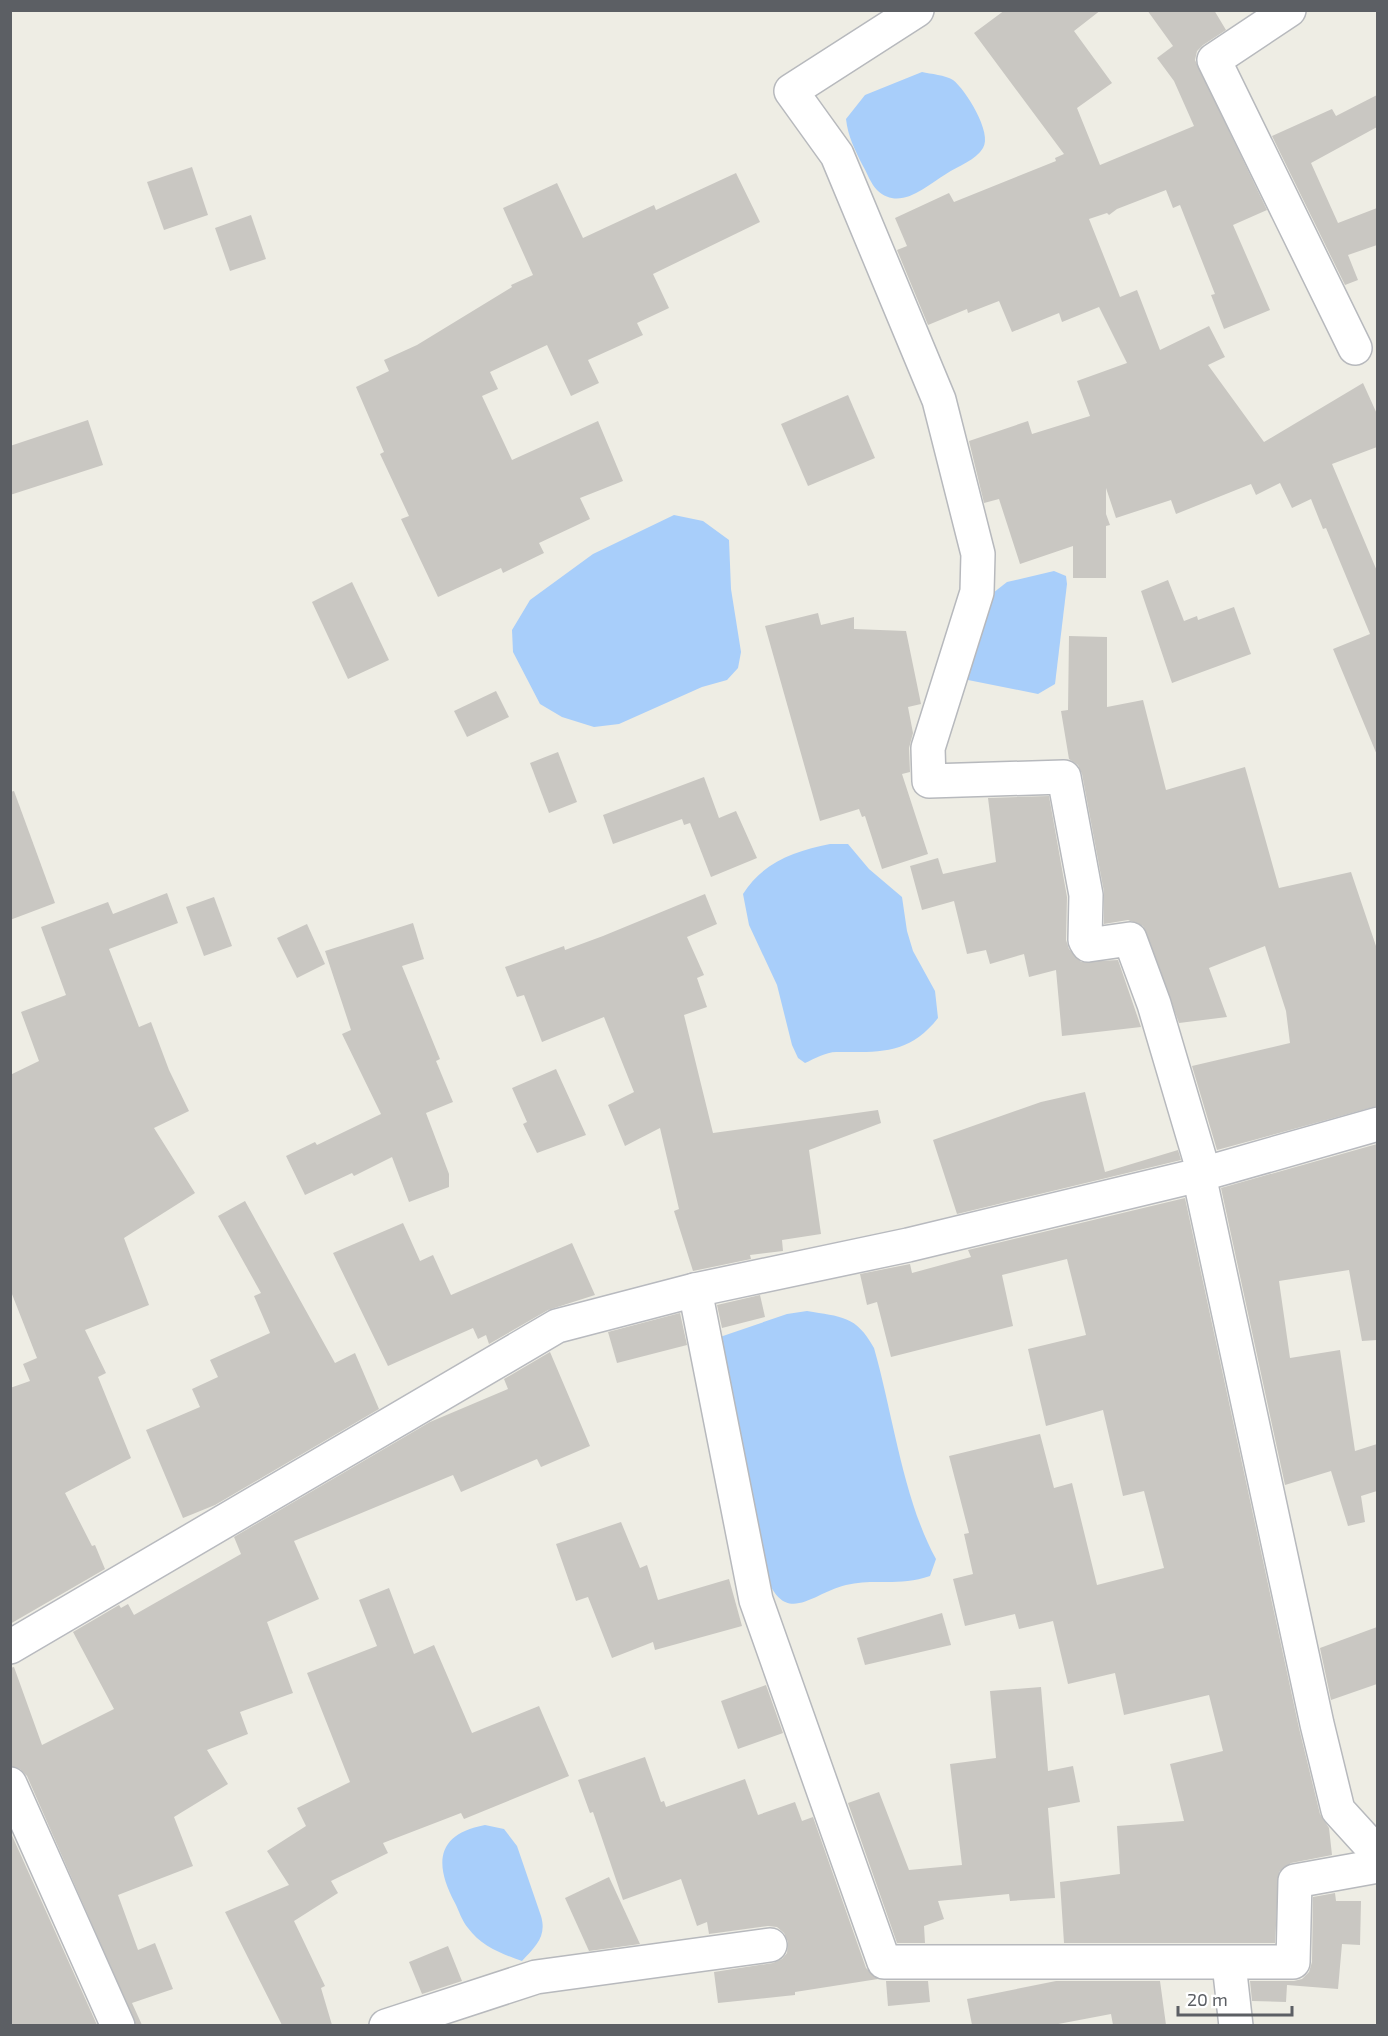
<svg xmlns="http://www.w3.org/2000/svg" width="1388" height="2036" font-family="'Exo 2',sans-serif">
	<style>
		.water { fill: #a8cefa }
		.building { fill: #c9c7c2 }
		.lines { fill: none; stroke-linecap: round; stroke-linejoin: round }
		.street-casing { stroke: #b7b9bd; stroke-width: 36 }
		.secondary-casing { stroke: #b8babf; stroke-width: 36 }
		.street { stroke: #fff; stroke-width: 33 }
		.secondary { stroke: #fff; stroke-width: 33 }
	</style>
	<rect width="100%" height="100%" fill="#eeede4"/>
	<g class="water">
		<path d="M 922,72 C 931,74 945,75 953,80 C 965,89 993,133 983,148 C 976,160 958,166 946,174 C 926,186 900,212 877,190 C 871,184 867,173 863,166 C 855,150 848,137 846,119 L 865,95 Z"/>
		<path d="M 674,515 L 703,521 L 729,540 L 731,589 L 741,652 L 738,668 L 727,680 L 702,687 L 619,724 L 594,727 L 562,717 L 540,704 L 513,652 L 512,630 L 530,600 L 593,554 Z"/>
		<path d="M 1054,571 L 1066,576 L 1067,584 L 1055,684 L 1038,694 L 968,680 L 966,675 L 993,593 L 1007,582 Z"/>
		<path d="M 830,844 L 848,844 L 869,869 L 902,897 L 907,931 L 913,951 L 935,991 L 938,1018 C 909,1055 880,1052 836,1052 C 826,1052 814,1059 805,1063 L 798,1058 L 792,1045 L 777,985 L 749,925 L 743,894 C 763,862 795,851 830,844 Z"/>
		<path d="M 807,1311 C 841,1317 856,1315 874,1348 C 893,1414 903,1499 936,1559 L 930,1576 C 899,1587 874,1578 846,1585 C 812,1593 785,1628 766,1575 L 720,1337 L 787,1314 Z"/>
		<path d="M 485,1825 L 504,1829 L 517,1846 L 541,1916 C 547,1936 536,1946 522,1961 C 502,1954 481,1946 468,1928 C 462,1921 459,1911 455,1903 C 434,1864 436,1834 485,1825 Z"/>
	</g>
	<g class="building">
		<path d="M 1005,10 L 1101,10 L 1074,31 L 1112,83 L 1077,108 L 1100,165 L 1194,126 L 1174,81 L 1157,58 L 1173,46 L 1147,10 L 1214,10 L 1226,30 L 1203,45 L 1197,51 L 1195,60 L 1267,210 L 1233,225 L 1270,310 L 1224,329 L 1211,295 L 1215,294 L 1180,205 L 1173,208 L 1166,190 L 1117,209 L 1109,215 L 1107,213 L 1089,219 L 1120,297 L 1137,290 L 1160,350 L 1209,326 L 1225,357 L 1208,365 L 1264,442 L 1363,383 L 1377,414 L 1377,447 L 1332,464 L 1377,571 L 1377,755 L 1333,649 L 1370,634 L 1326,528 L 1323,529 L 1311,499 L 1292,508 L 1280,483 L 1256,495 L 1251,484 L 1176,514 L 1171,500 L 1116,518 L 1106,488 L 1106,514 L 1110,525 L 1106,526 L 1106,578 L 1073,578 L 1073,546 L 1020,564 L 999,499 L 984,503 L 969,441 L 1028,421 L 1032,434 L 1090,416 L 1077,381 L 1127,363 L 1099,307 L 1062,322 L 1059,313 L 1012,332 L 999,301 L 968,313 L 967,309 L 928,325 L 897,250 L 907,246 L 895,218 L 949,193 L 954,202 L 1056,161 L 1055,158 L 1064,154 L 974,33 Z"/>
		<path d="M 1377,95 L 1377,127 L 1311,163 L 1338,223 L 1377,208 L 1377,245 L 1348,255 L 1358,280 L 1345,285 L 1272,136 L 1332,109 L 1336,116 Z"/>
		<path d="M 192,167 L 208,215 L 164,230 L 147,182 Z"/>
		<path d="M 736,173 L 760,222 L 653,274 L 669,308 L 637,323 L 643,335 L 588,360 L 599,383 L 571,396 L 547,345 L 490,372 L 498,389 L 482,396 L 512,460 L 598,421 L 623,481 L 580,498 L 590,519 L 539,543 L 544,553 L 503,573 L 501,568 L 438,597 L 401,519 L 409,516 L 380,454 L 384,452 L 356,387 L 389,371 L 384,360 L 417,345 L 512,287 L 511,285 L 533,275 L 503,208 L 557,183 L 583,238 L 654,205 L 656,210 Z"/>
		<path d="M 251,215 L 266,259 L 230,271 L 215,228 Z"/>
		<path d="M 848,395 L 875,458 L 808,486 L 781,424 Z"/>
		<path d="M 88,420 L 103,465 L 10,495 L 10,446 Z"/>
		<path d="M 1168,580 L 1184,621 L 1197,616 L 1198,620 L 1234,607 L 1251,654 L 1172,683 L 1141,591 Z"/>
		<path d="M 352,582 L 389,660 L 348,679 L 312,602 Z"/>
		<path d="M 818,613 L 821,625 L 854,617 L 854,629 L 906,631 L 921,704 L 908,707 L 913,733 L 909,748 L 910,772 L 902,774 L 928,854 L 882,869 L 865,816 L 862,817 L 859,809 L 820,821 L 765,626 Z"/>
		<path d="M 1069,636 L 1107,637 L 1107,707 L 1143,700 L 1166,790 L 1245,767 L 1279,888 L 1351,872 L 1377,949 L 1377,1106 L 1217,1150 L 1192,1066 L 1290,1043 L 1286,1011 L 1265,946 L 1209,968 L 1227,1017 L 1179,1023 L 1143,926 L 1128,920 L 1104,924 L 1104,892 L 1082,774 L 1078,765 L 1069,759 L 1061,711 L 1068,710 Z"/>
		<path d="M 496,691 L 509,717 L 467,737 L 454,711 Z"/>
		<path d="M 558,752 L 577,802 L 549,813 L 530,763 Z"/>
		<path d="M 704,777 L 719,818 L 736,811 L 757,858 L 711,877 L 690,823 L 684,825 L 682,819 L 613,844 L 603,815 Z"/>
		<path d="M 14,791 L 55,903 L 10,920 L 10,792 Z"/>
		<path d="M 1049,796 L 1067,897 L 1066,940 L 1069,949 L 1081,962 L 1118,960 L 1141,1027 L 1062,1036 L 1056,970 L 1029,977 L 1024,954 L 990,964 L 986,950 L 967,954 L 954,901 L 922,910 L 910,866 L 938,858 L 943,874 L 996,862 L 988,798 Z"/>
		<path d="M 167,893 L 178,923 L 109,949 L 139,1027 L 151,1022 L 169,1070 L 189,1111 L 154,1128 L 195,1193 L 124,1238 L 149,1305 L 85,1330 L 106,1373 L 98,1377 L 131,1458 L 65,1493 L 92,1546 L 95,1545 L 105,1569 L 10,1624 L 10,1388 L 30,1381 L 23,1364 L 37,1358 L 10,1289 L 10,1075 L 39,1061 L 21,1012 L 66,995 L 41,927 L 108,902 L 113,914 Z"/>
		<path d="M 705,894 L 717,924 L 687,937 L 704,975 L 697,978 L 707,1007 L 684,1015 L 713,1133 L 878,1110 L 881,1123 L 809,1150 L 821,1234 L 782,1240 L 783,1251 L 750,1255 L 751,1259 L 693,1271 L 674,1211 L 679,1209 L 660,1128 L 625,1146 L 608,1105 L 634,1092 L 604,1017 L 542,1042 L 524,995 L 517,997 L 505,967 L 564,946 L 565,950 L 603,936 Z"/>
		<path d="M 214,897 L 232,946 L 204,956 L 186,907 Z"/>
		<path d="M 413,923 L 424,959 L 402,966 L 440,1059 L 436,1061 L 453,1102 L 426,1113 L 449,1174 L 449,1187 L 409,1202 L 392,1157 L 354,1176 L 352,1173 L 305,1195 L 286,1156 L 315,1142 L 317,1145 L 381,1114 L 342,1034 L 351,1030 L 325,951 Z"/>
		<path d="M 307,924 L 325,964 L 297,978 L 277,938 Z"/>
		<path d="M 556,1069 L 586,1135 L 537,1153 L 523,1124 L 527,1122 L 512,1088 Z"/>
		<path d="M 1085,1092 L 1105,1172 L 1178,1150 L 1181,1160 L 957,1214 L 933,1140 L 1041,1102 Z"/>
		<path d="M 1377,1144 L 1377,1340 L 1362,1341 L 1349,1270 L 1279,1281 L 1290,1358 L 1340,1350 L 1355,1451 L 1377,1444 L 1377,1491 L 1361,1496 L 1365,1522 L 1348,1526 L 1331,1471 L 1285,1485 L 1221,1188 Z"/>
		<path d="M 1185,1198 L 1299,1728 L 1320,1814 L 1329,1828 L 1332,1855 L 1291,1863 L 1279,1872 L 1275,1943 L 1064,1943 L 1060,1882 L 1120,1874 L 1117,1826 L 1184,1821 L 1170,1764 L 1223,1751 L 1209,1695 L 1124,1715 L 1115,1673 L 1068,1684 L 1053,1621 L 1019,1629 L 1015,1614 L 965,1626 L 953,1579 L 973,1574 L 964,1534 L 969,1533 L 949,1456 L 1040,1434 L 1054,1488 L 1072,1483 L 1097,1585 L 1164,1568 L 1144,1491 L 1123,1496 L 1103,1410 L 1046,1426 L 1028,1349 L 1086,1335 L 1067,1259 L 1002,1275 L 1013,1326 L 891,1357 L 877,1302 L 867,1305 L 860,1274 L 910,1264 L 912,1273 L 971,1257 L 968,1250 Z"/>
		<path d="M 245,1201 L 335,1363 L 355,1353 L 379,1409 L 215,1505 L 183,1518 L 146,1430 L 200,1407 L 192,1389 L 218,1377 L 210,1360 L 270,1333 L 254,1296 L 261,1293 L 218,1216 Z"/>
		<path d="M 403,1223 L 420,1261 L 433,1255 L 451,1295 L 572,1243 L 595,1295 L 548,1310 L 489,1344 L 486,1335 L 478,1339 L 473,1328 L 388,1366 L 333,1253 Z"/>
		<path d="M 760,1295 L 765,1317 L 722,1328 L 717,1305 Z"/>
		<path d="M 680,1313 L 687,1345 L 617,1363 L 608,1332 Z"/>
		<path d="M 550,1352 L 590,1446 L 541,1467 L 537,1459 L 461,1492 L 453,1475 L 294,1541 L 319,1599 L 267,1622 L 293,1693 L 240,1712 L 248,1734 L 207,1750 L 228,1784 L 174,1817 L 193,1866 L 118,1895 L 138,1950 L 155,1943 L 173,1989 L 132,2003 L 142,2025 L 136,2025 L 27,1776 L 20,1769 L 10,1766 L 10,1668 L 14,1667 L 42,1745 L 114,1709 L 73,1632 L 119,1605 L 121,1608 L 128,1604 L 134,1615 L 241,1554 L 234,1537 L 430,1422 L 508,1389 L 504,1379 Z"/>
		<path d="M 621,1522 L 640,1568 L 647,1565 L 658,1600 L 729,1579 L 742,1626 L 655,1650 L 653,1642 L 612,1658 L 588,1597 L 576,1601 L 556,1544 Z"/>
		<path d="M 389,1588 L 414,1654 L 434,1645 L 472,1733 L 539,1706 L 569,1776 L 464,1819 L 461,1813 L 383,1843 L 388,1853 L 331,1881 L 338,1893 L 294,1921 L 325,1986 L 321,1988 L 332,2025 L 282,2025 L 225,1912 L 289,1885 L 267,1851 L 306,1826 L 297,1808 L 350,1782 L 307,1673 L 377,1646 L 359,1600 Z"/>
		<path d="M 942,1613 L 951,1645 L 865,1665 L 857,1638 Z"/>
		<path d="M 1377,1627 L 1377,1684 L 1331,1700 L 1320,1648 Z"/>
		<path d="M 766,1685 L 783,1733 L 738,1749 L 721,1701 Z"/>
		<path d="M 1041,1687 L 1048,1771 L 1073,1766 L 1080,1802 L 1048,1808 L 1055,1898 L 1010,1901 L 1009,1894 L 938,1901 L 944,1919 L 924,1926 L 925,1943 L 897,1943 L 848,1803 L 879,1792 L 909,1870 L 962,1865 L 950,1764 L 996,1758 L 990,1691 Z"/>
		<path d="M 645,1757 L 661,1802 L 664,1801 L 666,1807 L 745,1779 L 758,1815 L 795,1802 L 802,1821 L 813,1817 L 866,1968 L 878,1979 L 795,1992 L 795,1995 L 718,2003 L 714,1972 L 773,1963 L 782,1959 L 787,1953 L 788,1942 L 784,1933 L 777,1927 L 768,1926 L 709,1934 L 707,1922 L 697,1926 L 681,1879 L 623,1900 L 593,1812 L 590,1813 L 578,1780 Z"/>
		<path d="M 10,1831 L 97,2025 L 10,2025 Z"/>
		<path d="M 609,1877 L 640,1944 L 589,1951 L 565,1898 Z"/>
		<path d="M 1335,1893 L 1336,1901 L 1361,1901 L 1360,1945 L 1342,1944 L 1338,1989 L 1287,1985 L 1286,2002 L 1252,2001 L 1250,1981 L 1294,1981 L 1302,1979 L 1309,1972 L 1312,1962 L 1313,1897 Z"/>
		<path d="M 448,1946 L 462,1981 L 422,1994 L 409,1962 Z"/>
		<path d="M 886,1981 L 928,1981 L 930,2002 L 888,2006 Z"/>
		<path d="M 1056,1981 L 1160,1981 L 1166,2025 L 1113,2025 L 1111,2014 L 1053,2025 L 972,2025 L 967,1999 Z"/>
	</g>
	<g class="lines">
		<g class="street-casing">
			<g id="street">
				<path d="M 917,10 L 791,91 L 837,155 L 939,400 L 978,554 L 977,592 L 928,748 L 929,781 L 1064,777 L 1086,895 L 1085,940 L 1088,945 L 1130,939 L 1154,1004 L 1204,1173"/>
				<path d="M 1289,10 L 1214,60 L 1355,348"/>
				<path d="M 1199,1175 L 1317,1724 L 1338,1810 L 1378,1854"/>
				<path d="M 695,1290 L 756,1600 L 884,1962 L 1293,1962 L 1295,1881 L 1378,1866"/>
				<path d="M 10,1784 L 118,2026"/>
				<path d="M 1229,1964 L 1236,2026"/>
				<path d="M 386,2026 L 536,1977 L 770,1945"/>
			</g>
		</g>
		<g class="secondary-casing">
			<path id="secondary" d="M 10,1647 L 557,1326 L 695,1290 L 908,1245 L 1199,1175 L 1378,1124"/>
		</g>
		<use href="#street" class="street"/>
		<use href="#secondary" class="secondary"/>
	</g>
	<rect width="1388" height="2036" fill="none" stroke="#5c5f64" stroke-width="24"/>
	<path d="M1178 2006v9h114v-9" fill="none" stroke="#5c5f64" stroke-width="3"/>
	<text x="1187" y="2006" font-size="18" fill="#5c5f64" stroke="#ffffff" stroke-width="4.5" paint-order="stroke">20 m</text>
</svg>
